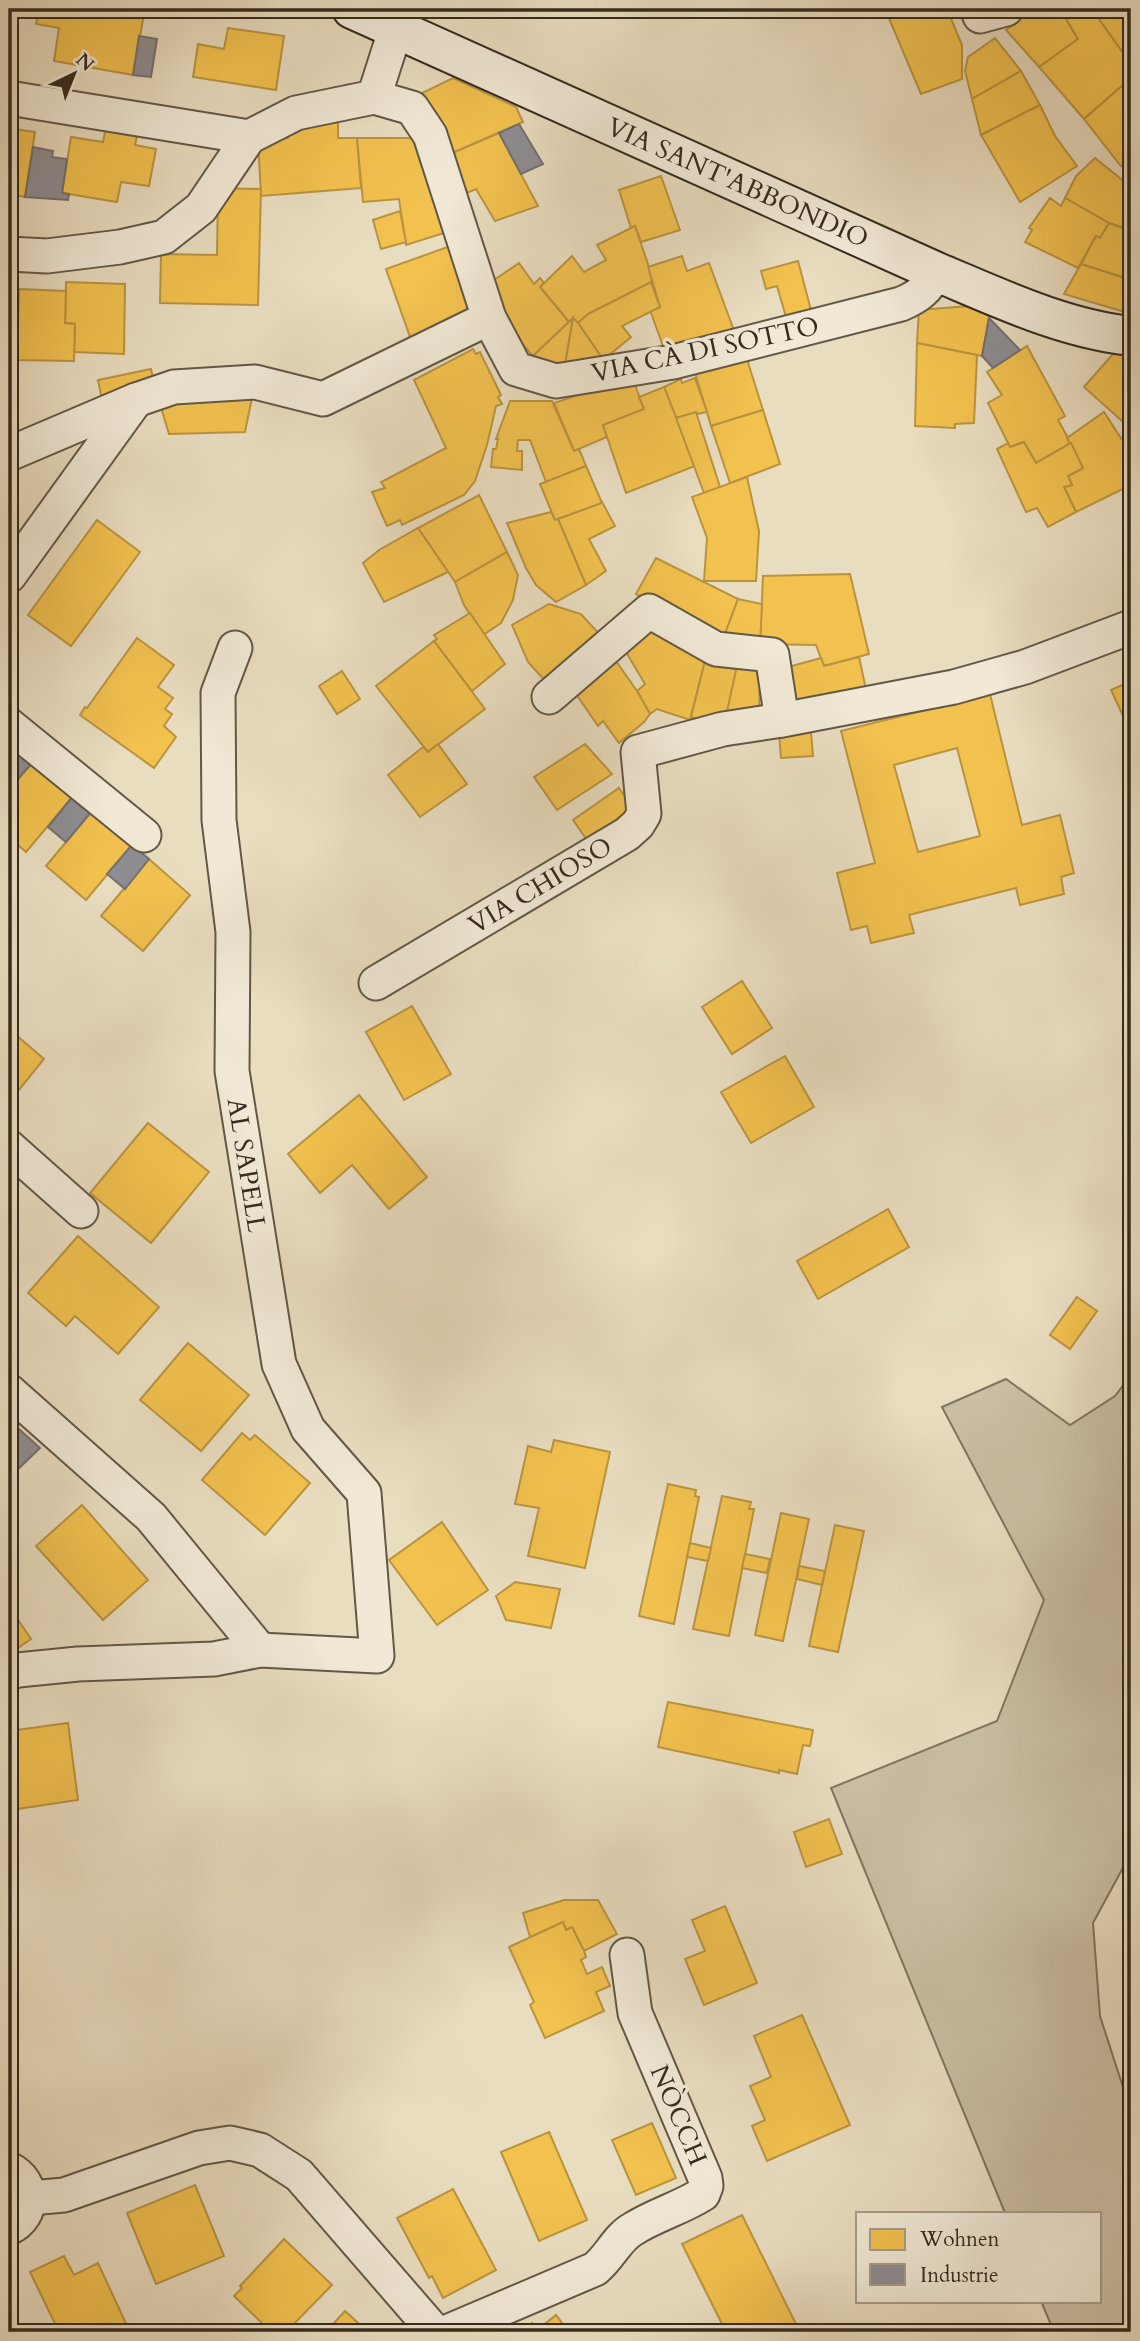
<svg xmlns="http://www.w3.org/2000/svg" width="1140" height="2341" font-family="Cardo,serif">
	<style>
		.green { fill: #cabfa4; stroke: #807561; stroke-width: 2 }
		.homes { fill: #f2c14e; stroke: #b99440; stroke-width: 2; fill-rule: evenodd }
		.industry { fill: #8d8d92; stroke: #73706f; stroke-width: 2 }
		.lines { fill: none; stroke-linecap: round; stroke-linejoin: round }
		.street-casing { stroke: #625846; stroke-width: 37 }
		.secondary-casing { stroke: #352b1e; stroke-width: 42 }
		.street { stroke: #f1e9d6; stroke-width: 33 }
		.secondary { stroke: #f1e9d6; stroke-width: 38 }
		.labels { text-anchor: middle; stroke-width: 7; stroke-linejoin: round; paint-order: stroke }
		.street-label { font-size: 26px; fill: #352b1e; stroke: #f1e9d6 }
	</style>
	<rect width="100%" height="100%" fill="#e9ddc0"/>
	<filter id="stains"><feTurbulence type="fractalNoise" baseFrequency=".00286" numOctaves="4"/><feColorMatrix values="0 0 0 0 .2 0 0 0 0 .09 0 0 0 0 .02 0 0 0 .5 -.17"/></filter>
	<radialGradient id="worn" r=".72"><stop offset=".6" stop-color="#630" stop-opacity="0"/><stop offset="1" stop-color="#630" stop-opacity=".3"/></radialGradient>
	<path class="green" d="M 1131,1375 L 1131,1853 L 1093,1923 L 1100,2016 L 1131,2112 L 1131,2332 L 1054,2332 L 1041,2301 L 1100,2301 L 1100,2213 L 1005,2213 L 831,1788 L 997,1721 L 1044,1600 L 942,1407 L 1006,1379 L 1070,1425 L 1115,1396 Z"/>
	<g class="homes">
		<path d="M 39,9 L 114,9 L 144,14 L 133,75 L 54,61 L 59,28 L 36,24 Z"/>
		<path d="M 885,9 L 947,9 L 962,45 L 962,79 L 921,94 Z"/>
		<path d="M 1034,9 L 1060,9 L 1078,39 L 1039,67 L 1006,30 Z"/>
		<path d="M 1060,9 L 1092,9 L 1131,64 L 1131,78 L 1084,119 L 1039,67 L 1078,39 Z"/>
		<path d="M 1092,9 L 1131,9 L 1131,64 Z"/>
		<path d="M 228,28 L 284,36 L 276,90 L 193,77 L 198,44 L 224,49 Z"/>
		<path d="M 995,38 L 1021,71 L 972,99 L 965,71 L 968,57 Z"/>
		<path d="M 1021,71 L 1040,105 L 981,135 L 972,99 Z"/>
		<path d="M 453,78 L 516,107 L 523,122 L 441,158 L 422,93 Z"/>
		<path d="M 1131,78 L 1131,174 L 1120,165 L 1084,119 Z"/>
		<path d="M 1040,105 L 1055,136 L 1077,166 L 1020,202 L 981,135 Z"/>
		<path d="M 9,110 L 17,111 L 15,129 L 35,132 L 25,197 L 9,194 Z"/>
		<path d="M 338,122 L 338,138 L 357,138 L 361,188 L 261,196 L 258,140 L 288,138 L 288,124 Z"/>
		<path d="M 106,127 L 138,132 L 135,145 L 156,149 L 149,186 L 121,182 L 117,202 L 62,193 L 71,137 L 103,142 Z"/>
		<path d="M 499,133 L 538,206 L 495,221 L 476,189 L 453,199 L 441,158 Z"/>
		<path d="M 357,138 L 426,138 L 450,231 L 406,245 L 399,199 L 363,202 Z"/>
		<path d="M 1095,158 L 1131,187 L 1131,221 L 1129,230 L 1109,223 L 1065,198 L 1076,176 Z"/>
		<path d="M 661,176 L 680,230 L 641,242 L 635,226 L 631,228 L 619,190 Z"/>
		<path d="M 218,188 L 261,189 L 258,305 L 160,303 L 161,254 L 217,255 Z"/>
		<path d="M 1050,198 L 1061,206 L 1065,198 L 1109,223 L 1100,238 L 1096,236 L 1078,268 L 1025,242 L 1032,230 L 1029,228 Z"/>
		<path d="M 400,211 L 406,242 L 381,249 L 373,220 Z"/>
		<path d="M 1109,223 L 1131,231 L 1128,241 L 1131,243 L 1131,280 L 1081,264 L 1096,236 L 1100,238 Z"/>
		<path d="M 635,226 L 654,282 L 588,314 L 578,323 L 573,318 L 569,322 L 540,287 L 572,256 L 584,272 L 606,260 L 597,245 Z"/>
		<path d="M 456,244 L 480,312 L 410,337 L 386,269 Z"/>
		<path d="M 682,256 L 687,271 L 709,263 L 736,336 L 668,360 L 650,310 L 660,307 L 648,267 Z"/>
		<path d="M 798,261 L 811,310 L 786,317 L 777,286 L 766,289 L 761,271 Z"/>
		<path d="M 519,263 L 534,284 L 540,278 L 544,283 L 540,287 L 569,322 L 533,356 L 506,325 L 488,284 Z"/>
		<path d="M 1081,264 L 1131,280 L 1131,314 L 1064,294 Z"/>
		<path d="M 66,282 L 125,284 L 124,354 L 74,352 L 75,324 L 65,323 Z"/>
		<path d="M 651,282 L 660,307 L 622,326 L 631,337 L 603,360 L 578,323 L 588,314 Z"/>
		<path d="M 19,289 L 66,291 L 65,323 L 75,324 L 74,361 L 17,360 Z"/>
		<path d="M 981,305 L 990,312 L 982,356 L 917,343 L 919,310 Z"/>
		<path d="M 573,318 L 564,372 L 551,369 L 533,356 Z"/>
		<path d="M 573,318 L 578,323 L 609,368 L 563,376 Z"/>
		<path d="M 917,343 L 977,355 L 974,423 L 955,424 L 955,428 L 915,426 Z"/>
		<path d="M 1027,346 L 1065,416 L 1058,420 L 1071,443 L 1036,463 L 1024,442 L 1010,447 L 988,403 L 1002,395 L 987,372 Z"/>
		<path d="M 1120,346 L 1131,355 L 1131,429 L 1084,387 Z"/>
		<path d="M 473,349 L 476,354 L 480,352 L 501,395 L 498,397 L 502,404 L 496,406 L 487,445 L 475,481 L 464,495 L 402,525 L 400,520 L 387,526 L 372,492 L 385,488 L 381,482 L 446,448 L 414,380 Z"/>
		<path d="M 745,353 L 763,410 L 711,426 L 692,363 Z"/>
		<path d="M 151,369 L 155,389 L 102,400 L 98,380 Z"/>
		<path d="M 632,377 L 644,409 L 603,425 L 607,437 L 574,451 L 554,403 Z"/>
		<path d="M 695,378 L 707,412 L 676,418 L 664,387 L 681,379 L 682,383 Z"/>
		<path d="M 664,387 L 695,466 L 626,493 L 603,425 L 644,409 L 639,397 Z"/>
		<path d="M 253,393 L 245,432 L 169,434 L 159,401 Z"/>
		<path d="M 510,401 L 552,401 L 574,451 L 579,449 L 586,466 L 546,482 L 530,440 L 518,440 L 517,451 L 522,451 L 522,470 L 491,467 L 493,449 L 496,449 L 498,439 L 496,439 Z"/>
		<path d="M 763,410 L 780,464 L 730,483 L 711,426 Z"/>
		<path d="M 696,412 L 720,487 L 704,493 L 676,418 Z"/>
		<path d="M 1104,412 L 1126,446 L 1128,444 L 1131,449 L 1131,485 L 1076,512 L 1064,487 L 1072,485 L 1068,476 L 1083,468 L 1067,438 Z"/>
		<path d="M 1024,442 L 1036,463 L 1071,443 L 1083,468 L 1068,476 L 1072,485 L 1064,487 L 1076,512 L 1048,527 L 1037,508 L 1026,512 L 997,449 L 1008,443 L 1010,447 Z"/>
		<path d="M 586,466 L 602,503 L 555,520 L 540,484 Z"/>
		<path d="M 747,477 L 759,531 L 756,581 L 704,581 L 707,538 L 692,497 Z"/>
		<path d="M 479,495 L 507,552 L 455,582 L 418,528 Z"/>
		<path d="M 601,500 L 615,526 L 589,539 L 606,571 L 586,585 L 558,519 L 602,503 Z"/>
		<path d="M 551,512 L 555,520 L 558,519 L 586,585 L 556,602 L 536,585 L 526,568 L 507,523 Z"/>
		<path d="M 97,520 L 140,552 L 71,646 L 28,615 Z"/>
		<path d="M 418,528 L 448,572 L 384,602 L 363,563 L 379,550 Z"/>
		<path d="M 507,552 L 518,575 L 513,600 L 501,623 L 483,635 L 464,605 L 455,582 Z"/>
		<path d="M 656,558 L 738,599 L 722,642 L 636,594 Z"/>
		<path d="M 850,574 L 869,654 L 824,666 L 816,645 L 760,644 L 763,576 Z"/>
		<path d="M 738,599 L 762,604 L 760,644 L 722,642 Z"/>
		<path d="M 549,604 L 581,614 L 601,636 L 548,684 L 528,662 L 512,625 Z"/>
		<path d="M 470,613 L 505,664 L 472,691 L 434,641 L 437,639 L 434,635 Z"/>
		<path d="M 652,623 L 705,661 L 690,720 L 657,709 L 650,714 L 637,691 L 645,684 L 626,652 Z"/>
		<path d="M 137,638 L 174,665 L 158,687 L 173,698 L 165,709 L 172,714 L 164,726 L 176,737 L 154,768 L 80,715 L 85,707 L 87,708 Z"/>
		<path d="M 434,641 L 485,709 L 428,752 L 376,686 Z"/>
		<path d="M 859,657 L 867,694 L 796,703 L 788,667 L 821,658 L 824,666 Z"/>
		<path d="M 616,661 L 637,691 L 650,714 L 644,722 L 619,743 L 603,721 L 598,726 L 574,691 Z"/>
		<path d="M 705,661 L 738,670 L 724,725 L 691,717 Z"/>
		<path d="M 738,661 L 760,665 L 759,717 L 724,725 Z"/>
		<path d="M 342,671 L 360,699 L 337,714 L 319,686 Z"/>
		<path d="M 1131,681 L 1131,733 L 1111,690 Z"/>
		<path d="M 990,694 L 1022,825 L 1060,815 L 1074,873 L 1061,877 L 1064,894 L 1020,905 L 1016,888 L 909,915 L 914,933 L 871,943 L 867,926 L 851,930 L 837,873 L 875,863 L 841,731 ZM 957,748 L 980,836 L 918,852 L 894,765 Z"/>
		<path d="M 811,732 L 813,756 L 781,758 L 779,734 Z"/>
		<path d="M 438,744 L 467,784 L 420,817 L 388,775 L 423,747 L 428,752 Z"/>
		<path d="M 585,744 L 612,774 L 557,810 L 534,777 Z"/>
		<path d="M 33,762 L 73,796 L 26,852 L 9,837 L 9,789 Z"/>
		<path d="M 619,788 L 633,808 L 587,840 L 573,820 Z"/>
		<path d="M 92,811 L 132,845 L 86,900 L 46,866 Z"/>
		<path d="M 149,859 L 190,895 L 143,951 L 101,916 Z"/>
		<path d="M 742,981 L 772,1028 L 732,1054 L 702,1007 Z"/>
		<path d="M 412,1006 L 451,1074 L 404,1100 L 366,1032 Z"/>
		<path d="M 9,1029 L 44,1059 L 10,1101 L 9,1100 Z"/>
		<path d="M 785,1056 L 814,1107 L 751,1143 L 721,1092 Z"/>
		<path d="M 359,1095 L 427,1177 L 389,1209 L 352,1165 L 320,1193 L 288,1154 Z"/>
		<path d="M 148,1123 L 209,1172 L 151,1243 L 90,1193 Z"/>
		<path d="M 888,1209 L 909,1247 L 818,1299 L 797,1261 Z"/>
		<path d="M 78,1236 L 159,1307 L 118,1354 L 75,1316 L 66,1326 L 28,1293 Z"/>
		<path d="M 1077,1297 L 1097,1311 L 1070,1349 L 1050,1335 Z"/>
		<path d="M 188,1343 L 249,1395 L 201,1451 L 140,1400 Z"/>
		<path d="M 242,1433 L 250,1440 L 255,1435 L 310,1483 L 265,1535 L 202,1480 Z"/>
		<path d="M 554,1440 L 610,1452 L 585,1568 L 528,1556 L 539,1508 L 515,1504 L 528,1446 L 551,1452 Z"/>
		<path d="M 668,1484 L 696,1490 L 695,1496 L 699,1497 L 674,1624 L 639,1616 Z"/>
		<path d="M 722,1496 L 751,1502 L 749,1509 L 754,1509 L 729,1636 L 693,1629 Z"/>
		<path d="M 82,1505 L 148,1580 L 103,1620 L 36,1546 Z"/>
		<path d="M 781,1513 L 809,1519 L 783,1641 L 755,1635 Z"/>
		<path d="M 442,1522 L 488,1590 L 437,1625 L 389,1560 Z"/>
		<path d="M 835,1525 L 864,1531 L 838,1652 L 809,1646 Z"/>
		<path d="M 690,1543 L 711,1548 L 708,1561 L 687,1557 Z"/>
		<path d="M 745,1554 L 770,1559 L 767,1573 L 742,1568 Z"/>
		<path d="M 799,1566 L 825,1571 L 822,1585 L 797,1579 Z"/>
		<path d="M 515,1582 L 560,1589 L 551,1628 L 506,1620 L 496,1596 Z"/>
		<path d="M 9,1598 L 18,1612 L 14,1614 L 31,1639 L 9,1654 Z"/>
		<path d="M 668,1702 L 813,1730 L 810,1746 L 803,1745 L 797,1774 L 779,1770 L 779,1773 L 658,1747 Z"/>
		<path d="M 68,1723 L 78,1800 L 17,1809 L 9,1731 Z"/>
		<path d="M 829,1819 L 842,1854 L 806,1867 L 794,1832 Z"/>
		<path d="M 564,1900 L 598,1900 L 617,1934 L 584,1951 L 572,1927 L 566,1930 L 563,1922 L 530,1937 L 523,1913 Z"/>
		<path d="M 725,1906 L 757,1983 L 704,2005 L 685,1959 L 705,1951 L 692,1920 Z"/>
		<path d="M 563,1922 L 566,1930 L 572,1927 L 584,1951 L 586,1957 L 581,1960 L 587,1974 L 602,1967 L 610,1986 L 596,1992 L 604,2011 L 545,2038 L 530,2005 L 534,2002 L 509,1947 Z"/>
		<path d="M 802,2015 L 850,2125 L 767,2161 L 752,2126 L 765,2120 L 750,2086 L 771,2077 L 754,2036 Z"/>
		<path d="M 652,2123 L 676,2178 L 636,2195 L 612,2140 Z"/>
		<path d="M 549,2132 L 587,2220 L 539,2241 L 501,2152 Z"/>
		<path d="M 195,2185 L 224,2256 L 156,2284 L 127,2213 Z"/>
		<path d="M 453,2189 L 496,2270 L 443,2298 L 432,2276 L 429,2278 L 397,2218 Z"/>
		<path d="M 742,2215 L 796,2324 L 778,2332 L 726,2332 L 682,2244 Z"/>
		<path d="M 284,2239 L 332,2285 L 286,2332 L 271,2332 L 234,2296 L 242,2288 L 240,2286 Z"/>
		<path d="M 64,2256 L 74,2275 L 98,2263 L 130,2332 L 59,2332 L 30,2272 Z"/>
		<path d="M 345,2311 L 368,2332 L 326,2332 Z"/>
		<path d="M 556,2315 L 569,2332 L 520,2332 L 532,2323 L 537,2330 Z"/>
	</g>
	<g class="industry">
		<path d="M 139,36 L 157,39 L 151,77 L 133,75 Z"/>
		<path d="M 519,124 L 543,164 L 521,174 L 499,133 Z"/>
		<path d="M 33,147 L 53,151 L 52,157 L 67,159 L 62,193 L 69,194 L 68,200 L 25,197 Z"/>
		<rect x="9" y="302" width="9" height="42"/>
		<path d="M 989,318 L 1020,350 L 993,368 L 982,356 Z"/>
		<path d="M 16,746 L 33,762 L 9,789 L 9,754 Z"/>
		<path d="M 73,796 L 92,811 L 66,842 L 48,827 Z"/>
		<path d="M 132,845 L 149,859 L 125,889 L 107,874 Z"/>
		<path d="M 9,1420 L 40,1448 L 14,1473 L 9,1468 Z"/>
	</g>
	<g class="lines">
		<g class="street-casing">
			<g id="street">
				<path d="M 977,9 L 980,16 L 1006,9"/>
				<path d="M 396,28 L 374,97 L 412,108 L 430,135 L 489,318 L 516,369 L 556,381 L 673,362 L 901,304 C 920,296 927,289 937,272"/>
				<path d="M 9,98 L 249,137"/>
				<path d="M 9,254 L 47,256 L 120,247 L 164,237 L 201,208 L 249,137 L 296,113 L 374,97"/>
				<path d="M 9,454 L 136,400 L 174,387 L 255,382 L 323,399 L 489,318"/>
				<path d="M 9,576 L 136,400"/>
				<path d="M 549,697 L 649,611 L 716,649 L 772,655 L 782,720"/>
				<path d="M 9,725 L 144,835"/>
				<path d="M 376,983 L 627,834 L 638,824 L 644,814 L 638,752 L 723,729 L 782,720 L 954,687 L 1025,667 L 1131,627"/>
				<path d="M 9,1147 L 81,1211"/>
				<path d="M 9,1391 L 151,1517 L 260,1650"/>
				<path d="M 9,1673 L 18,1670 L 78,1664 L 214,1659 L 260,1650 L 377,1656 L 364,1493 L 308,1429 L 279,1364 L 232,1071 L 233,932 L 219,820 L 218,693 L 235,648"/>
				<path d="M 9,2169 C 35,2181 35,2216 9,2228"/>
				<path d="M 30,2198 L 64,2195 L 199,2148 L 230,2143 L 260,2150 L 299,2175 L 435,2332"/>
				<path d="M 447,2332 L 595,2269 C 610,2257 617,2238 633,2229 C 655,2215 681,2208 703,2194 L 706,2186 L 705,2178 L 635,2013 L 627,1955"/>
			</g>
		</g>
		<g class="secondary-casing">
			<path id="secondary" d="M 352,9 L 937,272 C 999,298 1064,329 1131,336"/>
		</g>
		<use href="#street" class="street"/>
		<use href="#secondary" class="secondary"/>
	</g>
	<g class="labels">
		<g class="street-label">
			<text transform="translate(738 182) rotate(24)" y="9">VIA SANT'ABBONDIO</text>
			<text transform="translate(705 349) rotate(-12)" y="9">VIA CÀ DI SOTTO</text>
			<text transform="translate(540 885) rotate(-31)" y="9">VIA CHIOSO</text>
			<text transform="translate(247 1165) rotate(81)" y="9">AL SAPELL</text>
			<text transform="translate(679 2115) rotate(67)" y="9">NÒCCH</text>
		</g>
	</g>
	<rect width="1140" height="2341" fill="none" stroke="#e9ddc0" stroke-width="35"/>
	<rect x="10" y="10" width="1119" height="2320" fill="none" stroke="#352b1e" stroke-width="3.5"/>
	<rect x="18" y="18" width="1105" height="2306" fill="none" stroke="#352b1e" stroke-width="2"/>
	<rect x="856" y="2212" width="245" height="91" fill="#f1e9d6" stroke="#a69d8c" stroke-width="2"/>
	<rect x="870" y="2229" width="35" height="21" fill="#f2c14e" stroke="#a69d8c" stroke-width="2"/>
	<text x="920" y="2246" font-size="21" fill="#352b1e">Wohnen</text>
	<rect x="870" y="2264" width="35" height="21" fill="#8d8d92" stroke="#a69d8c" stroke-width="2"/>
	<text x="920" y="2282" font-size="21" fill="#352b1e">Industrie</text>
	<g transform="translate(74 74) rotate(43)" stroke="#f1e9d6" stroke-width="5" paint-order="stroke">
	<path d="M0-5L12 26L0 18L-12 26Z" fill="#352b1e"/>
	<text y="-10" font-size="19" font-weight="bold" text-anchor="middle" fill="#352b1e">N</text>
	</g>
	<rect width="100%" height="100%" filter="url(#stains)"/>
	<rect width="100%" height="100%" fill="url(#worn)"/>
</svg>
